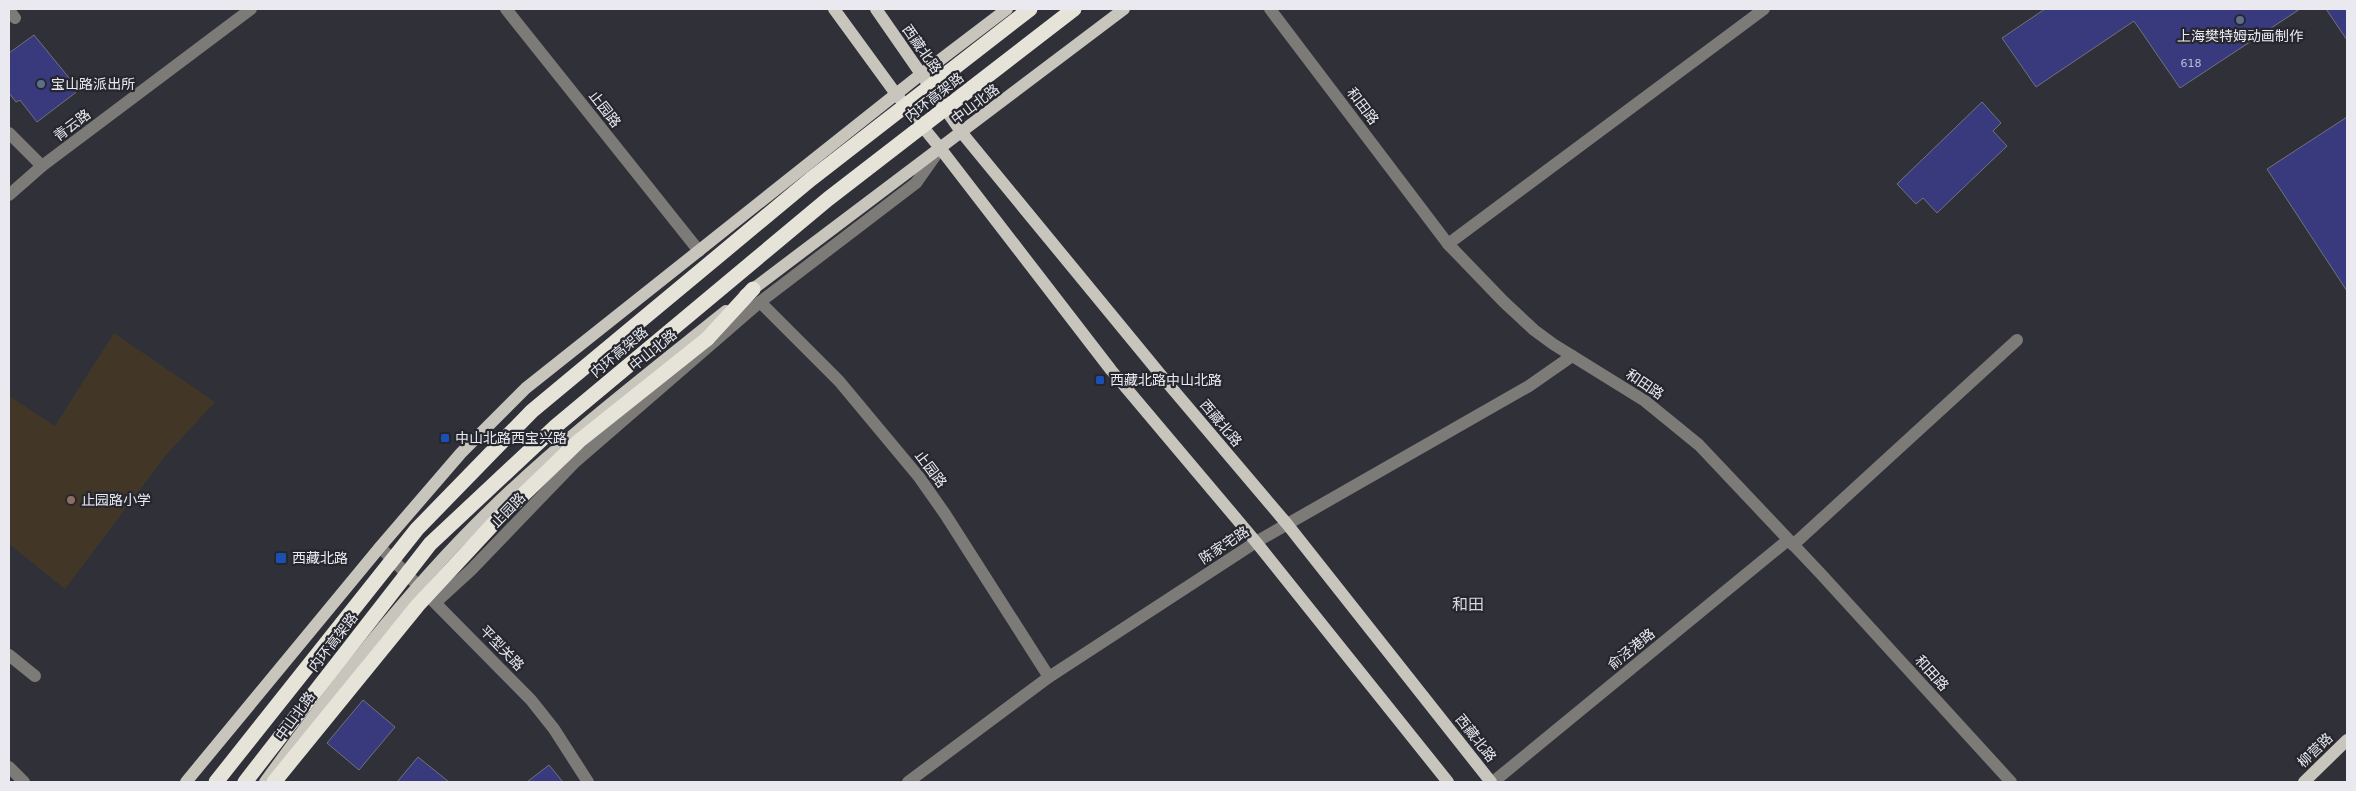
<svg xmlns="http://www.w3.org/2000/svg" width="2356" height="791" font-family="'DejaVu Sans','Noto Sans SC',sans-serif">
	<style>
		.education { fill: #423727 }
		.building { fill: #393a7e; stroke: #71727b }
		.lines { fill: none; stroke-linecap: round; stroke-linejoin: round }
		.minor { stroke: #7d7b77; stroke-width: 12 }
		.major { stroke: #c8c5bd; stroke-width: 12 }
		.highway { stroke: #e6e3d8; stroke-width: 15 }
		.highway-bridge { stroke: #e6e3d8; stroke-width: 15 }
		.service-dot { fill: #5c6f8a; stroke: #26272e; stroke-width: 2 }
		.transit-dot { fill: #1a4fb4; stroke: #26272e; stroke-width: 2 }
		.education-dot { fill: #8d6e63; stroke: #26272e; stroke-width: 2 }
		.labels { text-anchor: middle; stroke-width: 4.5; stroke-linejoin: round; paint-order: stroke }
		.number-label { font-size: 11px; fill: #bdbdd3 }
		.poi-label { font-size: 14px; fill: #e9e9ef; stroke: #26272e; text-anchor: start }
		.street-label { font-size: 14px; fill: #e9e9ef; stroke: #26272e }
		.quarter-label { font-size: 16px; fill: #d4d6e0; stroke: #26272e }
	</style>
	<rect width="100%" height="100%" fill="#2f3038"/>
	<path class="education" d="M 114,333 L 215,402 L 166,455 L 65,589 L 9,544 L 9,396 L 55,426 Z"/>
	<g class="building">
		<path d="M 2045,9 L 2300,9 L 2180,88 L 2134,21 L 2036,87 L 2002,38 Z"/>
		<path d="M 2326,9 L 2347,9 L 2347,40 Z"/>
		<path d="M 34,35 L 79,90 L 37,122 L 20,100 L 16,102 L 9,93 L 9,53 Z"/>
		<path d="M 1982,102 L 2001,123 L 1993,131 L 2007,146 L 1937,213 L 1923,198 L 1916,204 L 1897,184 Z"/>
		<path d="M 2347,117 L 2347,291 L 2267,169 Z"/>
		<path d="M 363,700 L 395,727 L 359,770 L 327,743 Z"/>
		<path d="M 418,757 L 449,782 L 397,782 Z"/>
		<path d="M 549,765 L 563,782 L 527,782 Z"/>
	</g>
	<g class="lines">
		<g class="minor">
			<path d="M 506,9 L 699,251"/>
			<path d="M 1270,9 L 1448,244 L 1504,302 L 1534,330 L 1553,344 L 1645,401 L 1699,445 L 1821,574 L 2011,782"/>
			<path d="M 9,10 L 15,18"/>
			<path d="M 9,133 L 42,166"/>
			<path d="M 9,195 L 42,166 L 251,9"/>
			<path d="M 1448,244 L 1764,9"/>
			<path d="M 760,302 L 839,381 L 919,477 L 945,514 L 1049,677"/>
			<path d="M 1793,545 L 2017,340"/>
			<path d="M 380,547 L 531,700 L 554,729 L 588,782"/>
			<path d="M 436,602 L 471,570 L 574,463 L 760,302 L 916,183 L 940,149"/>
			<path d="M 9,655 L 35,676"/>
			<path d="M 9,767 L 24,782"/>
			<path d="M 908,782 L 1049,677 L 1256,542 L 1529,386 L 1572,356"/>
			<path d="M 1493,782 L 1788,540"/>
		</g>
		<g class="major">
			<path d="M 834,9 L 896,94 L 940,148 L 1111,370 L 1256,542 L 1448,782"/>
			<path d="M 876,9 L 962,133 L 1170,386 L 1287,524 L 1491,782"/>
			<path d="M 745,295 L 1124,9"/>
			<path d="M 186,782 L 380,547 L 461,453 L 526,388 L 915,79 L 1007,9"/>
			<path d="M 265,782 C 333,688 405,593 489,511 C 563,439 645,376 726,311"/>
			<path d="M 2304,782 L 2347,740"/>
		</g>
		<path class="highway" d="M 707,339 L 753,289"/>
		<g class="highway-bridge">
			<path d="M 216,782 L 417,529 L 532,411 L 811,179 L 1030,9"/>
			<path d="M 245,782 L 430,544 L 556,426 L 828,199 L 1074,9"/>
			<path d="M 274,782 L 418,605 L 496,521 L 579,441 L 707,339"/>
		</g>
	</g>
	<g class="service-dot">
		<circle cx="2240" cy="20" r="5"/>
		<circle cx="41" cy="84" r="5"/>
	</g>
	<g class="transit-dot">
		<rect x="1095" y="375" width="10" height="10" rx="2.5"/>
		<rect x="440" y="433" width="10" height="10" rx="2.5"/>
		<rect x="275" y="552" width="12" height="12" rx="2.5"/>
	</g>
	<circle class="education-dot" cx="71" cy="500" r="5"/>
	<g class="labels">
		<g class="number-label">
			<text x="2191" y="67">618</text>
		</g>
		<g class="poi-label">
			<text x="2240" y="41" text-anchor="middle">上海樊特姆动画制作</text>
			<text x="51" y="89">宝山路派出所</text>
			<text x="1110" y="385">西藏北路中山北路</text>
			<text x="455" y="443">中山北路西宝兴路</text>
			<text x="81" y="505">止园路小学</text>
			<text x="292" y="563">西藏北路</text>
		</g>
		<g class="street-label">
			<text transform="translate(922 49) rotate(55)" y="5">西藏北路</text>
			<text transform="translate(934 97) rotate(-38)" y="5">内环高架路</text>
			<text transform="translate(975 104) rotate(-37)" y="5">中山北路</text>
			<text transform="translate(1363 106) rotate(53)" y="5">和田路</text>
			<text transform="translate(605 109) rotate(52)" y="5">止园路</text>
			<text transform="translate(72 125) rotate(-37)" y="5">青云路</text>
			<text transform="translate(653 350) rotate(-39)" y="5">中山北路</text>
			<text transform="translate(619 352) rotate(-40)" y="5">内环高架路</text>
			<text transform="translate(1645 384) rotate(34)" y="5">和田路</text>
			<text transform="translate(1221 423) rotate(50)" y="5">西藏北路</text>
			<text transform="translate(931 469) rotate(53)" y="5">止园路</text>
			<text transform="translate(508 510) rotate(-46)" y="5">止园路</text>
			<text transform="translate(1224 545) rotate(-33)" y="5">陈家宅路</text>
			<text transform="translate(333 642) rotate(-52)" y="5">内环高架路</text>
			<text transform="translate(502 648) rotate(46)" y="5">平型关路</text>
			<text transform="translate(1631 649) rotate(-39)" y="5">俞泾港路</text>
			<text transform="translate(1932 673) rotate(48)" y="5">和田路</text>
			<text transform="translate(295 716) rotate(-54)" y="5">中山北路</text>
			<text transform="translate(1476 738) rotate(52)" y="5">西藏北路</text>
			<text transform="translate(2315 750) rotate(-44)" y="5">柳营路</text>
		</g>
		<g class="quarter-label">
			<text x="1468" y="610">和田</text>
		</g>
	</g>
	<rect width="2356" height="791" fill="none" stroke="#e9e9ef" stroke-width="20"/>
</svg>
